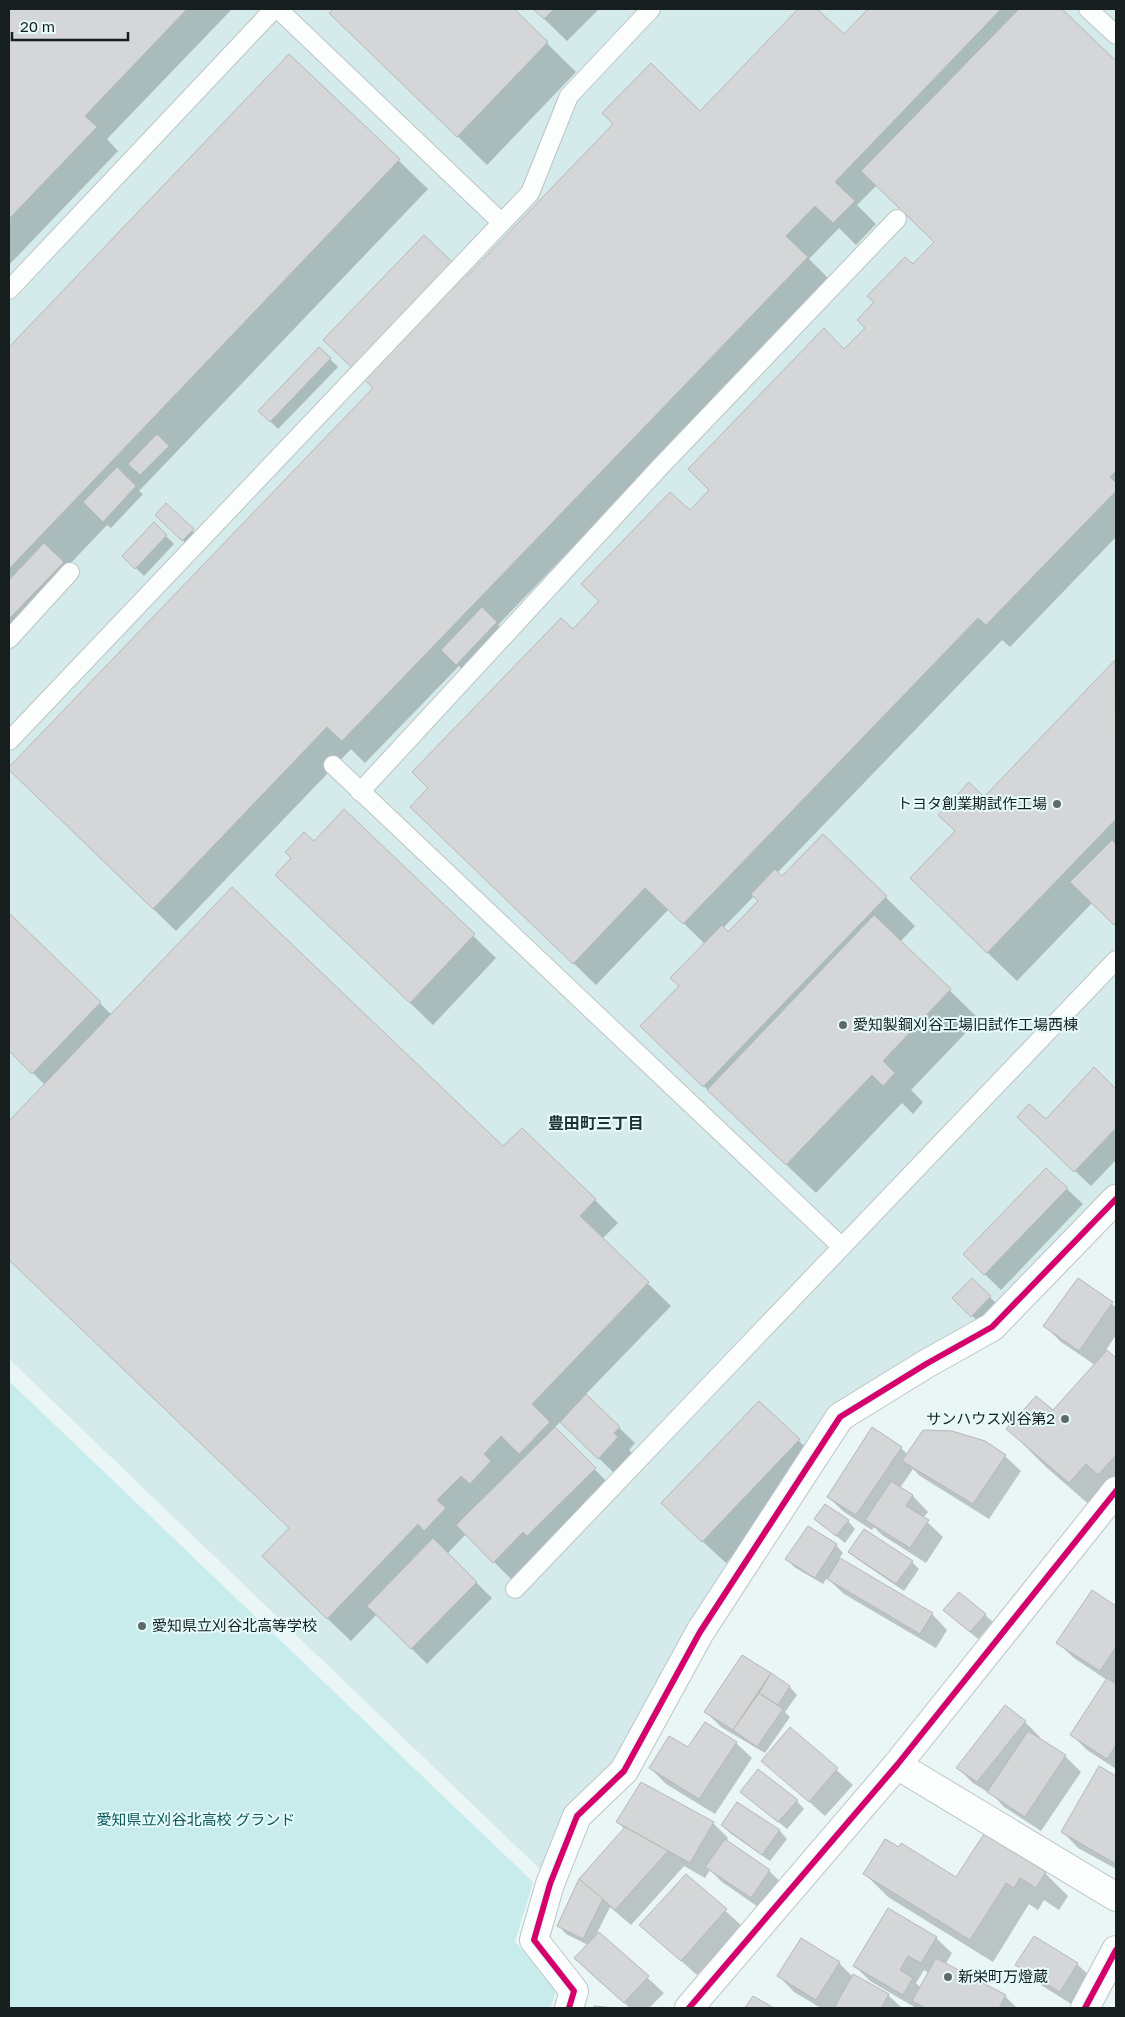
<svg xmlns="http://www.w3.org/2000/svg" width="1125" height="2017" font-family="'Golos Text','Noto Sans JP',sans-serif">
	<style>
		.built { fill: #d5eaea }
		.green { fill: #c8ecec }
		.shadow { fill: #0003; fill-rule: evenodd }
		.building { fill: #d5d6d7; stroke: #b6b8b8 }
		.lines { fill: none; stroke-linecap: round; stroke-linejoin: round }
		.lane-casing { stroke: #bcc5c5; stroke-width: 20 }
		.street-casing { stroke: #bcc5c5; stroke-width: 30 }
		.secondary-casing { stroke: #bcc5c5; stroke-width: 30 }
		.lane { stroke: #fcfefe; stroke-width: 18 }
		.street { stroke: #fcfefe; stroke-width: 28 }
		.secondary { stroke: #fcfefe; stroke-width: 28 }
		.cycleway-casing { stroke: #e5fafa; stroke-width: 9 }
		.cycleway { stroke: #d6006c; stroke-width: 6 }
		.poi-dot { fill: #606969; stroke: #e5fafa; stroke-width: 2 }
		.labels { text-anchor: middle; stroke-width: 4; stroke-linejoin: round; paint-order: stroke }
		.poi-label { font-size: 15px; fill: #161e1e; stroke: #e5fafa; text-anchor: start }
		.park-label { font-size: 15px; fill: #0d5757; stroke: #e5fafa }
		.neighbourhood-label { font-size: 16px; font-weight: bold; fill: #1e2f2f; stroke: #e5fafa }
	</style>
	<rect width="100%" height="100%" fill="#eaf5f5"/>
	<path class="built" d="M 9,9 L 1116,9 L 1116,1192 L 990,1319 L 833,1411 L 614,1768 L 546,1875 L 9,1359 Z"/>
	<path class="green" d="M 9,1381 L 533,1882 L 515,1942 L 557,1990 L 550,2008 L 9,2008 Z"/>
	<g class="shadow">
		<path d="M 9,9 L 232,9 L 107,139 L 118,151 L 9,265 Z"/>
		<path d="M 335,9 L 512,9 L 576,72 L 487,165 L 331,13 Z"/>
		<path d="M 534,9 L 599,9 L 567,41 Z"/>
		<path d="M 799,9 L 816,9 L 844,36 L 870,9 L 1061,9 L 1116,62 L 1116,537 L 1010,647 L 1002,640 L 777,873 L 782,878 L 823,836 L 915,926 L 900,942 L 979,1019 L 911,1090 L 923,1102 L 913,1114 L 902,1103 L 816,1193 L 671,1055 L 680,987 L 705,944 L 669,909 L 596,985 L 435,829 L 573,630 L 690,512 L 866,328 L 913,266 L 936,242 L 877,185 L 857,205 L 876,224 L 856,245 L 839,228 L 809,259 L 830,280 L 498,625 L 504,630 L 464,671 L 459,666 L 365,763 L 351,749 L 176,931 L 9,769 L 374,389 L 467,278 L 700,112 ZM 754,896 L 760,901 L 728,934 L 723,928 Z"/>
		<path d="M 289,55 L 428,189 L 139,491 L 143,494 L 111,528 L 107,525 L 67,567 L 78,578 L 9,650 L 9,349 Z"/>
		<path d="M 320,349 L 338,367 L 278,429 L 260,411 Z"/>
		<path d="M 166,505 L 200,538 L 191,548 L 157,515 Z"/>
		<path d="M 154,524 L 174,544 L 144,576 L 124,556 Z"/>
		<path d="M 1115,662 L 1116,926 L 1092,903 L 1017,981 L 940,907 L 956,831 L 984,799 Z"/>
		<path d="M 344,811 L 496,958 L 433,1025 L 300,897 L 314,843 Z"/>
		<path d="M 9,914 L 112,1015 L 504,1148 L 595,1200 L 618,1223 L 602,1239 L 671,1306 L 585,1395 L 635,1443 L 629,1450 L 633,1454 L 614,1473 L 561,1421 L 554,1428 L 617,1492 L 516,1584 L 466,1534 L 447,1554 L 492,1598 L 427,1664 L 377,1614 L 351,1641 L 286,1579 L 291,1528 L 9,1259 L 9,1123 L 45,1085 L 9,1049 Z"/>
		<path d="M 1095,1069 L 1116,1090 L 1116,1160 L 1091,1186 L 1034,1132 Z"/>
		<path d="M 1067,1189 L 1083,1204 L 1001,1290 L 964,1254 Z"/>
		<path d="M 972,1280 L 998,1305 L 980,1323 L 953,1298 Z"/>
		<path d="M 1078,1280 L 1116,1307 L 1116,1335 L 1106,1350 L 1116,1360 L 1116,1511 L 1108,1521 L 1046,1467 L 1008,1429 L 1053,1412 L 1095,1365 L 1061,1342 L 1045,1326 Z"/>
		<path d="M 759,1403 L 822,1463 L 726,1563 L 686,1526 Z"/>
		<path d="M 901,1448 L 908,1455 L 1005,1456 L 1021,1471 L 989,1519 L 920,1476 L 913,1469 L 900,1488 L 913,1496 L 928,1512 L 923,1518 L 943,1537 L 926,1563 L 882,1535 L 874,1527 L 872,1530 L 844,1512 L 828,1497 Z"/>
		<path d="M 815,1519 L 848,1521 L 855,1529 L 845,1543 Z"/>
		<path d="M 836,1545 L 843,1553 L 839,1559 L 932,1614 L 947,1630 L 936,1648 L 844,1594 L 827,1578 L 823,1584 L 794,1567 L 787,1559 Z"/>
		<path d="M 849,1552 L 912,1562 L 919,1569 L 904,1591 L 857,1559 Z"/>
		<path d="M 1092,1592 L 1116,1608 L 1116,1769 L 1087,1750 L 1072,1735 L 1107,1680 L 1074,1658 L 1058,1643 Z"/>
		<path d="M 985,1615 L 993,1622 L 978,1639 L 953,1618 Z"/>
		<path d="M 742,1657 L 790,1687 L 797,1695 L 785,1712 L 790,1717 L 765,1753 L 721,1727 L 706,1712 Z"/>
		<path d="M 1025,1722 L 1040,1737 L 1039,1739 L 1065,1756 L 1081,1772 L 1041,1831 L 1004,1807 L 994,1796 L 973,1783 L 958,1768 Z"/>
		<path d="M 790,1728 L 853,1785 L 825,1816 L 763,1760 Z"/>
		<path d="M 736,1743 L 752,1758 L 715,1814 L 666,1784 L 650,1768 L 688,1749 Z"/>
		<path d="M 1100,1768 L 1116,1777 L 1116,1869 L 1078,1848 L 1063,1832 Z"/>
		<path d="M 742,1792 L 797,1801 L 804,1809 L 787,1829 Z"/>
		<path d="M 738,1803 L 780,1831 L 787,1839 L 770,1861 L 730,1833 L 722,1825 Z"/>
		<path d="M 617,1822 L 713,1823 L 728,1838 L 726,1842 L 769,1871 L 785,1886 L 767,1913 L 722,1882 L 710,1870 L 705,1878 L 684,1866 L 631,1925 L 610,1907 L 595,1937 L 599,1933 L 664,1993 L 649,2008 L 630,2008 L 591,1974 L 575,1958 L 588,1945 L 566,1934 L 559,1926 L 625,1829 Z"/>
		<path d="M 984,1836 L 1045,1873 L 1068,1896 L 1059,1910 L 1044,1900 L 1038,1910 L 1029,1904 L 993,1962 L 888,1897 L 865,1874 L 957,1879 Z"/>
		<path d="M 686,1875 L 742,1926 L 697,1975 L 641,1925 Z"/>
		<path d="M 936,1938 L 952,1953 L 945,1965 L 1005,1996 L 1017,2008 L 916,2008 L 870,1981 L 855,1966 ZM 924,1970 L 929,1973 L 921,1988 L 916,1983 Z"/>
		<path d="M 839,1963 L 853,1977 L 888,1995 L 902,2008 L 821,2008 L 794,1992 L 779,1976 Z"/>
		<path d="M 1077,1964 L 1093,1979 L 1076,2007 L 1033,1980 L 1017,1965 Z"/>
	</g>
	<g class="building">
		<path d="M 9,9 L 187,9 L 85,116 L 97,127 L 9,219 Z"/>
		<path d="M 333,9 L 514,9 L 548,42 L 457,137 L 329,13 Z"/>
		<path d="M 533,9 L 554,9 L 544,19 Z"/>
		<path d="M 798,9 L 817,9 L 844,34 L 868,9 L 1001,9 L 835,182 L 855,201 L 833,223 L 815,206 L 786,236 L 808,257 L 342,741 L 327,727 L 153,909 L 9,770 L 9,767 L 373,388 L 323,340 L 424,235 L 467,276 L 613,124 L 602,113 L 651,63 L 700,111 Z"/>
		<path d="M 1019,9 L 1062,9 L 1116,61 L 1116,471 L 1110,477 L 1116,483 L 1116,491 L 986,625 L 978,618 L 683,924 L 645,888 L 573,964 L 410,807 L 428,788 L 412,772 L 561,618 L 573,629 L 599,601 L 581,584 L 670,492 L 690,510 L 709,490 L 688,469 L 824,328 L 844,349 L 865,328 L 857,320 L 874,302 L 867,296 L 905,257 L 913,264 L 934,242 L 861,171 Z"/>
		<path d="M 289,54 L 400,159 L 9,569 L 9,347 Z"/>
		<path d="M 319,347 L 331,358 L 270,422 L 258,411 Z"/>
		<path d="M 157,434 L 169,446 L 140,475 L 128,464 Z"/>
		<path d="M 117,467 L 136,486 L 103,522 L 83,502 Z"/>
		<path d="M 166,503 L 194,529 L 182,541 L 155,515 Z"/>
		<path d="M 154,522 L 167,535 L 135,569 L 122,556 Z"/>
		<path d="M 44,543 L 64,562 L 9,619 L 9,580 Z"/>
		<path d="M 482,607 L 497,622 L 456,665 L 441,650 Z"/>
		<path d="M 1115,660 L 1116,819 L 987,953 L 910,878 L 955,831 L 938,815 L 969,782 L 984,797 Z"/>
		<path d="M 344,809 L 475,934 L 410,1003 L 275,875 L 291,858 L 285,852 L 304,832 L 314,841 Z"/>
		<path d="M 823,834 L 887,896 L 703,1087 L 640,1026 L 679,986 L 670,978 L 722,925 L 728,932 L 758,901 L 751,894 L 775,869 L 782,876 Z"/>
		<path d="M 1112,840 L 1116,844 L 1116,922 L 1114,925 L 1070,882 Z"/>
		<path d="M 232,887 L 503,1146 L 522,1128 L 596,1199 L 580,1216 L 649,1282 L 532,1404 L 550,1422 L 519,1454 L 501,1436 L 484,1454 L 491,1461 L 470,1484 L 461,1476 L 437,1500 L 446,1508 L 424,1531 L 418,1524 L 327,1619 L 262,1556 L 289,1528 L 9,1260 L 9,1121 Z"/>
		<path d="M 9,913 L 101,1002 L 32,1074 L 9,1051 Z"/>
		<path d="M 874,915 L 951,989 L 883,1061 L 895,1073 L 883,1086 L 872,1075 L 786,1165 L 707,1090 Z"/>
		<path d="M 1094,1067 L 1116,1089 L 1116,1128 L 1074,1172 L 1017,1117 L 1029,1104 L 1046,1119 Z"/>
		<path d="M 1046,1168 L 1068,1188 L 984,1275 L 963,1254 Z"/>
		<path d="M 972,1278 L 991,1296 L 971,1317 L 952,1298 Z"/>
		<path d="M 1078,1278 L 1113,1302 L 1079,1351 L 1043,1326 Z"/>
		<path d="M 1107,1350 L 1116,1358 L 1116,1455 L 1098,1475 L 1086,1464 L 1069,1483 L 1006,1429 L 1036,1396 L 1053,1410 Z"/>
		<path d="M 586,1394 L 620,1427 L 614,1433 L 618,1437 L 598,1459 L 560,1422 Z"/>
		<path d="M 759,1401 L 800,1439 L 702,1542 L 661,1503 Z"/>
		<path d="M 555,1427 L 596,1468 L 527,1536 L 523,1532 L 493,1563 L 456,1525 Z"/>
		<path d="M 872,1427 L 902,1447 L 856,1515 L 827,1497 Z"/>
		<path d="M 923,1430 L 952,1431 L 985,1441 L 1006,1455 L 973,1504 L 902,1461 Z"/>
		<path d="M 891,1481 L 913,1495 L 906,1506 L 929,1520 L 910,1548 L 865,1520 Z"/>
		<path d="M 825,1504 L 849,1520 L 836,1536 L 814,1519 Z"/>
		<path d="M 808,1526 L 837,1544 L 815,1578 L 785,1559 Z"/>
		<path d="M 864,1529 L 913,1561 L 896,1584 L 848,1552 Z"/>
		<path d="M 433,1538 L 477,1582 L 411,1649 L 367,1606 Z"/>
		<path d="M 840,1558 L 933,1613 L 920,1634 L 827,1579 Z"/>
		<path d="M 1092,1590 L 1116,1606 L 1116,1647 L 1100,1671 L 1056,1643 Z"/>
		<path d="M 959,1592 L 986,1614 L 970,1632 L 943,1610 Z"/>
		<path d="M 742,1655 L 771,1673 L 733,1730 L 704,1712 Z"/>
		<path d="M 771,1673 L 790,1686 L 778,1705 L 759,1693 Z"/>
		<path d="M 1107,1678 L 1116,1684 L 1116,1745 L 1107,1759 L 1070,1735 Z"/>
		<path d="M 759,1693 L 783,1709 L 757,1747 L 733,1730 Z"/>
		<path d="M 1005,1705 L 1026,1721 L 977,1782 L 956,1768 Z"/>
		<path d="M 705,1722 L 737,1742 L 699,1799 L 649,1768 L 669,1736 L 688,1747 Z"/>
		<path d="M 790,1727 L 838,1768 L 809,1802 L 761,1761 Z"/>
		<path d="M 1028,1731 L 1066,1755 L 1025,1817 L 987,1792 Z"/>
		<path d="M 1099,1766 L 1116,1776 L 1116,1859 L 1114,1863 L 1061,1832 Z"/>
		<path d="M 758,1769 L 798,1800 L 778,1822 L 740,1792 Z"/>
		<path d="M 641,1782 L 714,1822 L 690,1863 L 616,1822 Z"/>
		<path d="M 737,1802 L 780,1830 L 762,1855 L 721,1825 Z"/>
		<path d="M 625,1827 L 668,1851 L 615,1910 L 579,1879 Z"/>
		<path d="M 984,1834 L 1046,1872 L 1036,1888 L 1020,1878 L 1014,1888 L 1006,1883 L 970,1940 L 863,1874 L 885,1839 L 899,1847 L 901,1843 L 956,1877 Z"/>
		<path d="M 725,1839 L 770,1870 L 751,1898 L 705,1867 Z"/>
		<path d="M 686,1874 L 727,1909 L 681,1961 L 639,1925 Z"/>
		<path d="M 579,1879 L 603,1899 L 583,1939 L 557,1926 Z"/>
		<path d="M 888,1908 L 937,1937 L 921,1963 L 908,1956 L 900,1970 L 913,1978 L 903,1995 L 853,1966 Z"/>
		<path d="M 599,1932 L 649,1976 L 624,2003 L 574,1958 Z"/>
		<path d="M 1034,1936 L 1078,1963 L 1060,1992 L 1015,1965 Z"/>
		<path d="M 801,1938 L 840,1962 L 816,2000 L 777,1976 Z"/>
		<path d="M 936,1958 L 1006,1995 L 999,2008 L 926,2008 L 912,2001 Z"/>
		<path d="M 853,1974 L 889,1994 L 881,2008 L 834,2008 Z"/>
		<path d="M 753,1996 L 774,2008 L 745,2008 Z"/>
		<path d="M 594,2006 L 615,2008 L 616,2008 L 593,2008 Z"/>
	</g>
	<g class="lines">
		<g class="lane-casing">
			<g id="lane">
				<path d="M 278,9 L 501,222"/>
				<path d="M 1088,9 L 1116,35"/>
				<path d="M 9,290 L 274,9"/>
				<path d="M 9,639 L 70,572"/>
				<path d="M 9,741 L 530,193 L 569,96 L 651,9"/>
				<path d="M 333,765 L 842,1247"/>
				<path d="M 360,792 L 661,466 L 897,219"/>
				<path d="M 515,1589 L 1116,960"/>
			</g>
		</g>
		<g class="street-casing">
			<g id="street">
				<path d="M 897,1765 L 1116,1897"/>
				<path d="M 569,2008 L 574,1991 L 534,1940 L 550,1884 L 577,1816 L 624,1771 L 700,1632 L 840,1417 L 926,1364 L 992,1327 L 1116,1199"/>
				<path d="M 1085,2008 L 1116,1950"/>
			</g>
		</g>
		<g class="secondary-casing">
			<path id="secondary" d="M 689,2008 L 897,1765 L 1116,1491"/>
		</g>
		<use href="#lane" class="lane"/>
		<use href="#street" class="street"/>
		<use href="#secondary" class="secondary"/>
		<g class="cycleway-casing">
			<g id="cycleway">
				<path d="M 569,2008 L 574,1991 L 534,1940 L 550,1884 L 577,1816 L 624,1771 L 700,1632 L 840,1417 L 926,1364 L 992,1327 L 1116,1199"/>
				<path d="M 689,2008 L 897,1765 L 1116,1491"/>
				<path d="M 1085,2008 L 1116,1950"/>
			</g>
		</g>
		<use href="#cycleway" class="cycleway"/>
	</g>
	<g class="poi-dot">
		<circle cx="1057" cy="804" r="5"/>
		<circle cx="843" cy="1025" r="5"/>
		<circle cx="1065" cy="1419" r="5"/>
		<circle cx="142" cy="1626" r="5"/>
		<circle cx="948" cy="1977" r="5"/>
	</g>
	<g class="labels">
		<g class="poi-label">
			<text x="1047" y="809" text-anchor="end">トヨタ創業期試作工場</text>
			<text x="853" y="1030">愛知製鋼刈谷工場旧試作工場西棟</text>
			<text x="1055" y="1424" text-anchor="end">サンハウス刈谷第2</text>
			<text x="152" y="1631">愛知県立刈谷北高等学校</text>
			<text x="958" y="1982">新栄町万燈蔵</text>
		</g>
		<g class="park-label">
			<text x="196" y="1825">愛知県立刈谷北高校 グランド</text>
		</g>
		<g class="neighbourhood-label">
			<text x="596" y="1129">豊田町三丁目</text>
		</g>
	</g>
	<rect width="1125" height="2017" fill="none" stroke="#161e1e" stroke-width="20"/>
	<path d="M12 32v8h116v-8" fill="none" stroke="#161e1e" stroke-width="2.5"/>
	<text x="20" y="32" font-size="15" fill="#161e1e" stroke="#e5fafa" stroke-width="4" paint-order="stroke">20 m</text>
</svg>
